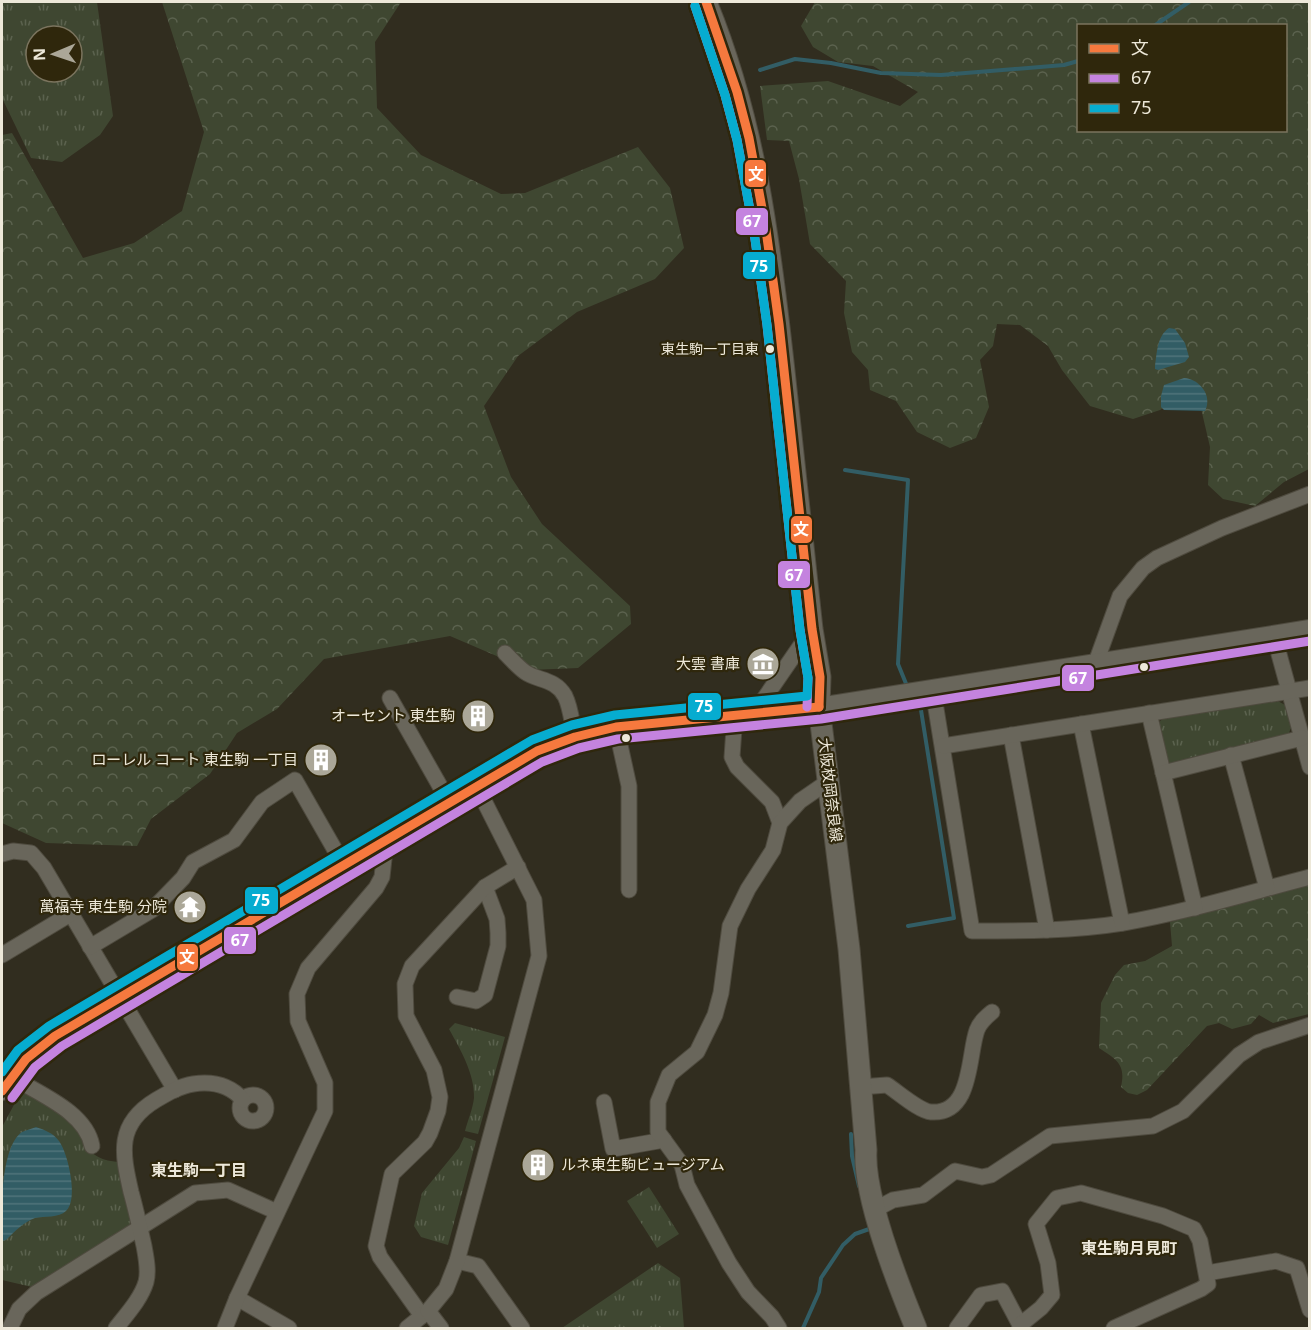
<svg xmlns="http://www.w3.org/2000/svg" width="1311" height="1330" font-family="'Noto Sans','Noto Sans JP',sans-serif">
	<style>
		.grass { fill: url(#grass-tufts); fill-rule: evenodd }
		.forest { fill: url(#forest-crowns); fill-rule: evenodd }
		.water { fill: url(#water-rules) }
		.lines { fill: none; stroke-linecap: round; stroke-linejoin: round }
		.stream { stroke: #325d65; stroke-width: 4 }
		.minor-casing { stroke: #4f4b3f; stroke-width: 17 }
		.tertiary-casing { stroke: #4f4b3f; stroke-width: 20 }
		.secondary-casing { stroke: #4f4b3f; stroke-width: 23 }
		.minor { stroke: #69665b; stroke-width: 15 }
		.tertiary { stroke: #69665b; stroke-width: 18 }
		.secondary { stroke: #69665b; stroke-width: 21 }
		.bus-1-casing { stroke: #2f270c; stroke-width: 14 }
		.bus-2-casing { stroke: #2f270c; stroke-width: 14 }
		.bus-3-casing { stroke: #2f270c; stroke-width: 14 }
		.bus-1 { stroke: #f6793e; stroke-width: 9 }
		.bus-2 { stroke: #c483df; stroke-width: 9 }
		.bus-3 { stroke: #06acd0; stroke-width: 9 }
		.bus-dot { fill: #ede8d9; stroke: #2f270c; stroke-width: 2 }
		.labels { text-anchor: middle; stroke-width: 4.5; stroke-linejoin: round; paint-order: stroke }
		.bus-label { font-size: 14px; fill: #ede8d9; stroke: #2f270c; text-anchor: end }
		.poi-label { font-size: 15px; fill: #ede8d9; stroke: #2f270c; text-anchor: end }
		.street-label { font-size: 15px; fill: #ede8d9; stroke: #2f270c }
		.neighbourhood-label { font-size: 16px; font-weight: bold; fill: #ede8d9; stroke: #2f270c }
		.line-badge { stroke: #2f270c; stroke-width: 2 }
		.badge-label { font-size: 16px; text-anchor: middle; font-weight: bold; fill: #fff }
	</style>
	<defs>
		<pattern id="grass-tufts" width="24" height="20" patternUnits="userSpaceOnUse" patternTransform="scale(1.5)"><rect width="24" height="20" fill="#3f4731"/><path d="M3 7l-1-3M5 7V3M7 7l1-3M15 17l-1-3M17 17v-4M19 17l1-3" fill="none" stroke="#5b624e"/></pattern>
		<pattern id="forest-crowns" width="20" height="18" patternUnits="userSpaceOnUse" patternTransform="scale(1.5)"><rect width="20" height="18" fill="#3f4731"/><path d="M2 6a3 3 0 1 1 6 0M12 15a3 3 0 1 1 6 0" fill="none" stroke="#5b624e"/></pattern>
		<pattern id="water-rules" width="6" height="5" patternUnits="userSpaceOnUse" patternTransform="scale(1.5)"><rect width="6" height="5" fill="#325d65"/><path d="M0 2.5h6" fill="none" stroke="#50747a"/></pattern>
	</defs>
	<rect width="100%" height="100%" fill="#312d1f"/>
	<g class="grass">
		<path d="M 2,2 L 97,2 L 113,116 L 100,135 L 62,162 L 31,158 L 2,98 ZM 36,36 L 72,36 L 72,72 L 36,72 Z"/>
		<path d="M 1276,700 L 1285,705 L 1291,728 L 1288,735 L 1172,765 L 1166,761 L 1157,725 L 1162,719 Z"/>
		<path d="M 455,1023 L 505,1037 L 478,1134 L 465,1131 C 468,1120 473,1108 474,1098 C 475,1074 460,1049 449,1029 Z"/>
		<path d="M 22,1090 C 37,1099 54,1107 68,1117 C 93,1137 78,1158 118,1162 L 131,1218 L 129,1226 L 32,1287 L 2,1280 L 2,1127 Z"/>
		<path d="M 464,1137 L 476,1141 L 448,1245 L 421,1237 L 414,1226 L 422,1193 L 459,1148 Z"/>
		<path d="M 649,1187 L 679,1234 L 657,1248 L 627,1201 Z"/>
		<path d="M 658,1263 L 680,1278 L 684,1328 L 562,1328 Z"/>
	</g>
	<g class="forest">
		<path d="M 162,2 L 401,2 L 375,42 L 377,108 L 421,155 L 501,194 L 525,193 L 638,147 L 670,188 L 684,248 L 655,279 L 577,312 L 518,356 L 484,406 L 511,477 L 542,524 L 630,606 L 631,624 L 578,668 L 529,670 L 450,636 L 324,659 L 277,709 L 237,733 L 210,774 L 151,819 L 137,846 L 46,843 L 2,823 L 2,135 L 12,133 L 83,258 L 134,243 L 182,211 L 204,132 Z"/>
		<path d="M 815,2 L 1309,2 L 1309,469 L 1284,482 L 1255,506 L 1223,499 L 1208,485 L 1210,447 L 1196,387 L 1160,410 L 1133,419 L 1090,406 L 1062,370 L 1048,346 L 1020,325 L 997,324 L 993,346 L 980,360 L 989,407 L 976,438 L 950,448 L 917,432 L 896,401 L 870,390 L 868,370 L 852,352 L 844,313 L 846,281 L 810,244 L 799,179 L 789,141 L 767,140 L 760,86 L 828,81 L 900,106 L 918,92 L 873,66 L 838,62 L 813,47 L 801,26 ZM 1078,26 L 1286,26 L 1286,130 L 1078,130 Z"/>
		<path d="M 1309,885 L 1309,1014 L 1273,1023 L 1259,1015 L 1251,1024 L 1232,1029 L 1219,1023 L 1207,1026 L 1147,1090 L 1137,1095 L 1128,1093 L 1121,1087 C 1126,1064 1117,1060 1099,1048 L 1101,1003 L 1115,975 L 1124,965 L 1145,961 L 1172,946 L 1170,922 Z"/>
	</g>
	<g class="water">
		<path d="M 1169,328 L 1175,329 L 1185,343 L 1189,357 L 1185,362 L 1158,370 L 1155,369 L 1155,366 C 1157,353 1157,336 1169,328 Z"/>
		<path d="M 1184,378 C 1199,379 1213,395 1205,411 L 1164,410 L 1161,407 L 1161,396 L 1164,385 Z"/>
		<path d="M 36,1127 C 45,1130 53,1133 59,1141 C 68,1153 79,1200 66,1211 C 59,1218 44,1216 35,1218 C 24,1222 14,1232 6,1240 L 2,1241 C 1,1215 0,1147 22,1132 C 26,1130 32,1129 36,1127 Z"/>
	</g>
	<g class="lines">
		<g class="stream">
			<path d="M 1154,26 L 1189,2"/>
			<path d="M 760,70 L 795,59 L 831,63 L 881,73 L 941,75 L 1064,65 L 1078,61"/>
			<path d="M 845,470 L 908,480 L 898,664 L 907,686"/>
			<path d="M 908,926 L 954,918 L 921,710 L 914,698"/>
			<path d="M 851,1134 L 852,1156 L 859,1186"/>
			<path d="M 803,1328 L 819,1292 L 821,1278 L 843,1245 L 855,1234 L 872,1228"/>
		</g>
		<g class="minor-casing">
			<g id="minor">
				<path d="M 1274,636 L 1310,767"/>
				<path d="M 505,653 C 511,659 518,667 525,672 C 537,681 555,678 565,696 C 571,708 572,724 575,737"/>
				<path d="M 1095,665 L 1120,596 L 1143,568 L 1157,558 L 1222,528 L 1310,494"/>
				<path d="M 933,690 L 972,931 C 1023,931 1073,931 1123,923 C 1186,912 1248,893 1310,877"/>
				<path d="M 390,698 L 449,802"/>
				<path d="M 755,712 L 812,629"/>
				<path d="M 1149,713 L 1195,908"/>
				<path d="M 735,714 L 732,757 L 737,767 L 772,802 L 780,823"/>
				<path d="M 1081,724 L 1122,923"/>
				<path d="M 616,727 L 629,786 L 629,890"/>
				<path d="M 1011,735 L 1047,930"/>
				<path d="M 943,746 L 1310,688"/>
				<path d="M 1231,755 L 1267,888"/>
				<path d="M 1163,773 L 1302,738"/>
				<path d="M 2,854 L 13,851 L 31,853 L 44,868 L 175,1090"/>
				<path d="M 90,947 L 152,910 L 183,878 L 193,862 L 234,840 L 262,802 L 295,780 L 343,864"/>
				<path d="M 2,955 L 72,913"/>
				<path d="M 457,997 L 476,1001 L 485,995 L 498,946 L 498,933 L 497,919 L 485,887"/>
				<path d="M 12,1077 C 39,1094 86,1112 92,1146"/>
				<path d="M 860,1087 L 887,1085 C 898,1092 919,1111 931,1112 C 973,1115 968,1054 977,1030 C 980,1022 986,1017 992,1012"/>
				<circle cx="253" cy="1108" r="13"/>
				<path d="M 604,1102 L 613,1149 L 664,1140"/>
				<path d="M 876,1209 L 893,1200 L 923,1195 L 955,1171 L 982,1177 L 991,1175 L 1050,1136 L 1153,1126 L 1183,1111 L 1239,1055 L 1259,1042 L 1310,1025"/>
				<path d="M 457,1261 L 478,1266 L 522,1328"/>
				<path d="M 1207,1273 L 1276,1261 L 1297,1268 L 1310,1310"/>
				<path d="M 237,1298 L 289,1328"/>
				<path d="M 422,1316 L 380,1257 L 376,1246 L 392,1174 L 425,1142 L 430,1133 L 438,1111 L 440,1097 L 434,1070 L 406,1016 L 405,984 L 412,966 L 485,887 L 518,867"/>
				<path d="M 10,1328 L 19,1309 L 36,1293 L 195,1193 L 228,1190 L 277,1212"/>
				<path d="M 116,1328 C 126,1315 141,1299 146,1282 C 149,1271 146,1257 144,1246 C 140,1228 136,1210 131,1192 C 122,1153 116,1124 156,1100 C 168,1093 180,1086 193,1084 C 213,1081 230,1085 243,1100"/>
				<path d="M 225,1328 L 237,1298 L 325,1111 L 325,1083 L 298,1021 L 297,994 L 308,968 L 376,888 L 382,877 L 386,840"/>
				<path d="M 407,1328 L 428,1311"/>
				<path d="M 441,1328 L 428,1311 L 446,1289 L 457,1261 L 539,956 L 534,900 L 477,787"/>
				<path d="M 779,1328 L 772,1317 L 748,1292 L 729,1263 L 687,1185 L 682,1165 L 658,1132 L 658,1102 L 669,1075 L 697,1052 L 715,1015 L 721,993 L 730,926 L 748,889 L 773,850 L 780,823 L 800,801 L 829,781"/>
				<path d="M 957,1328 L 981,1295 L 1002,1291 L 1020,1325"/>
				<path d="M 1021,1328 L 1020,1325 L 1041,1308 L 1052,1295 L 1048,1263 L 1036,1224 L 1057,1198 L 1081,1193 L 1163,1216 L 1194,1229 L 1200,1241 L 1208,1284 L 1201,1289 L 1114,1328"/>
			</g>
		</g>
		<g class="tertiary-casing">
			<path id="tertiary" d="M 2,1091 L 26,1059 L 55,1036 L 511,766 L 537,751 L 575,737 L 616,727 L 819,707 L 1310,629"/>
		</g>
		<g class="secondary-casing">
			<path id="secondary" d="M 706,2 C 755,121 770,244 784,371 C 793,457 802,543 812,629 L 820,677 L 819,707 L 849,949 L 866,1150 C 863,1196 898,1284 916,1328"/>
		</g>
		<use href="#minor" class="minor"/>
		<use href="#tertiary" class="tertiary"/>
		<use href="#secondary" class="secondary"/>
		<g class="bus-1-casing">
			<g id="bus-1">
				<path d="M 706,2 L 737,92 L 749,138 L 766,230 L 779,324 L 812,629 L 820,677 L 819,707"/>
				<path d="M 2,1091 L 26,1059 L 55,1036 L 537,751 L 575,737 L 616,727 L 819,707"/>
			</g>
		</g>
		<g class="bus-2-casing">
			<g id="bus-2">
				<path d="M 695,6 L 725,95 L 737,140 L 754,232 L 767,325 L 800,630 L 808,678 L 807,707"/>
				<path d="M 12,1098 L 35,1067 L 62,1046 L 542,762 L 579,748 L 618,739 L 821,719 L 1310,641"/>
			</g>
		</g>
		<g class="bus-3-casing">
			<path id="bus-3" d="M 2,1072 L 18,1050 L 49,1026 L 532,740 L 572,725 L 615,715 L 807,696 L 808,678 L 800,630 L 767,325 L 754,232 L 737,140 L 725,95 L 695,6"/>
		</g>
		<use href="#bus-1" class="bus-1"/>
		<use href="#bus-2" class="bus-2"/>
		<use href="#bus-3" class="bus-3"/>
	</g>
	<defs>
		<g id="museum-disc" transform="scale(1.725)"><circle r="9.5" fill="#aba798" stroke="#2f270c"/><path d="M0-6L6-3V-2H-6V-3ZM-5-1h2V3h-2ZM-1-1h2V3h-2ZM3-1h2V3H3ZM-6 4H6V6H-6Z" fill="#fff"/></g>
		<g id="building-disc" transform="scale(1.725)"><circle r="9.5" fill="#aba798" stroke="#2f270c"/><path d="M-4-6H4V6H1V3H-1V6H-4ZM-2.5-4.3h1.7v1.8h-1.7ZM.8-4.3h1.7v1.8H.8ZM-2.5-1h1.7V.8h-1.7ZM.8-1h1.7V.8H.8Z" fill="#fff"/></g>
		<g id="temple-disc" transform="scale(1.725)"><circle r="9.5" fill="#aba798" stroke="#2f270c"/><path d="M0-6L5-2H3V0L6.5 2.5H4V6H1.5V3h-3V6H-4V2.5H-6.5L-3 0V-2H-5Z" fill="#fff"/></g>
	</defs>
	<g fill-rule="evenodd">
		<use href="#museum-disc" x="763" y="664"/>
		<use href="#building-disc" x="478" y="716"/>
		<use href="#building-disc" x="321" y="760"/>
		<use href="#temple-disc" x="190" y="907"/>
		<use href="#building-disc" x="538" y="1165"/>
	</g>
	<g class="bus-dot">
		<circle cx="770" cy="349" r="5"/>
		<circle cx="1144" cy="667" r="5"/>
		<circle cx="626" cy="738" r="5"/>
	</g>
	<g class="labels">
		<g class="bus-label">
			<text x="759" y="354">東生駒一丁目東</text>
		</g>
		<g class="poi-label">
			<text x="740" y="669">大雲 書庫</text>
			<text x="455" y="721">オーセント 東生駒</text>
			<text x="298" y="765">ローレル コート 東生駒 一丁目</text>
			<text x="167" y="912">萬福寺 東生駒 分院</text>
			<text x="561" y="1170" text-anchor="start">ルネ東生駒ビュージアム</text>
		</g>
		<g class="street-label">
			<text transform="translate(830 790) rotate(83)" y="5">大阪枚岡奈良線</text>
		</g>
		<g class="neighbourhood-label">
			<text x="199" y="1176">東生駒一丁目</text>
			<text x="1129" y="1254">東生駒月見町</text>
		</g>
	</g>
	<g class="line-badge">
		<rect x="744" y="159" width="23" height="29" rx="6" fill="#f6793e"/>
		<rect x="735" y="207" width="34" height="29" rx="6" fill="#c483df"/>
		<rect x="742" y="251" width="34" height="29" rx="6" fill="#06acd0"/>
		<rect x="790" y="515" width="23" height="29" rx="6" fill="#f6793e"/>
		<rect x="777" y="560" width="34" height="29" rx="6" fill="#c483df"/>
		<rect x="1061" y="664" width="34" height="28" rx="6" fill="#c483df"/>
		<rect x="687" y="692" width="35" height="29" rx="6" fill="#06acd0"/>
		<rect x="244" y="886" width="35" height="29" rx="6" fill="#06acd0"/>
		<rect x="223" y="926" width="34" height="29" rx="6" fill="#c483df"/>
		<rect x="176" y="943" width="23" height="29" rx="6" fill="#f6793e"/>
	</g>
	<g class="badge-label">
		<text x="756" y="180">文</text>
		<text x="752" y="227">67</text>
		<text x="759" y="272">75</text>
		<text x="801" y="535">文</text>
		<text x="794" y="581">67</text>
		<text x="1078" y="684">67</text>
		<text x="704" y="712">75</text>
		<text x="261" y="906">75</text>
		<text x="240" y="946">67</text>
		<text x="187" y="963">文</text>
	</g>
	<rect width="1311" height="1330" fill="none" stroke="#ede8d9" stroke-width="6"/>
	<rect x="1077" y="24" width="210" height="108" fill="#2f270c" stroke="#7b745e" stroke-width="1.5"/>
	<rect x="1089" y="44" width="30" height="9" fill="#f6793e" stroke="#7b745e" stroke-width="1.5"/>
	<text x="1131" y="54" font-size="18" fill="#ede8d9">文</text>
	<rect x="1089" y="74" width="30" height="9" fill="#c483df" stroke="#7b745e" stroke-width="1.5"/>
	<text x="1131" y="84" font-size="18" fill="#ede8d9">67</text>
	<rect x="1089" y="104" width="30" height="9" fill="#06acd0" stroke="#7b745e" stroke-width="1.5"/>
	<text x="1131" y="114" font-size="18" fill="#ede8d9">75</text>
	<g transform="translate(54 54) rotate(268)"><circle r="28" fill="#2f270c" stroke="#7b745e" stroke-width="1.5"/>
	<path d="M0-4.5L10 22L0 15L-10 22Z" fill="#aba798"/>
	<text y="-9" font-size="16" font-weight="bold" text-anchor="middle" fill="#ede8d9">N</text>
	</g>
</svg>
